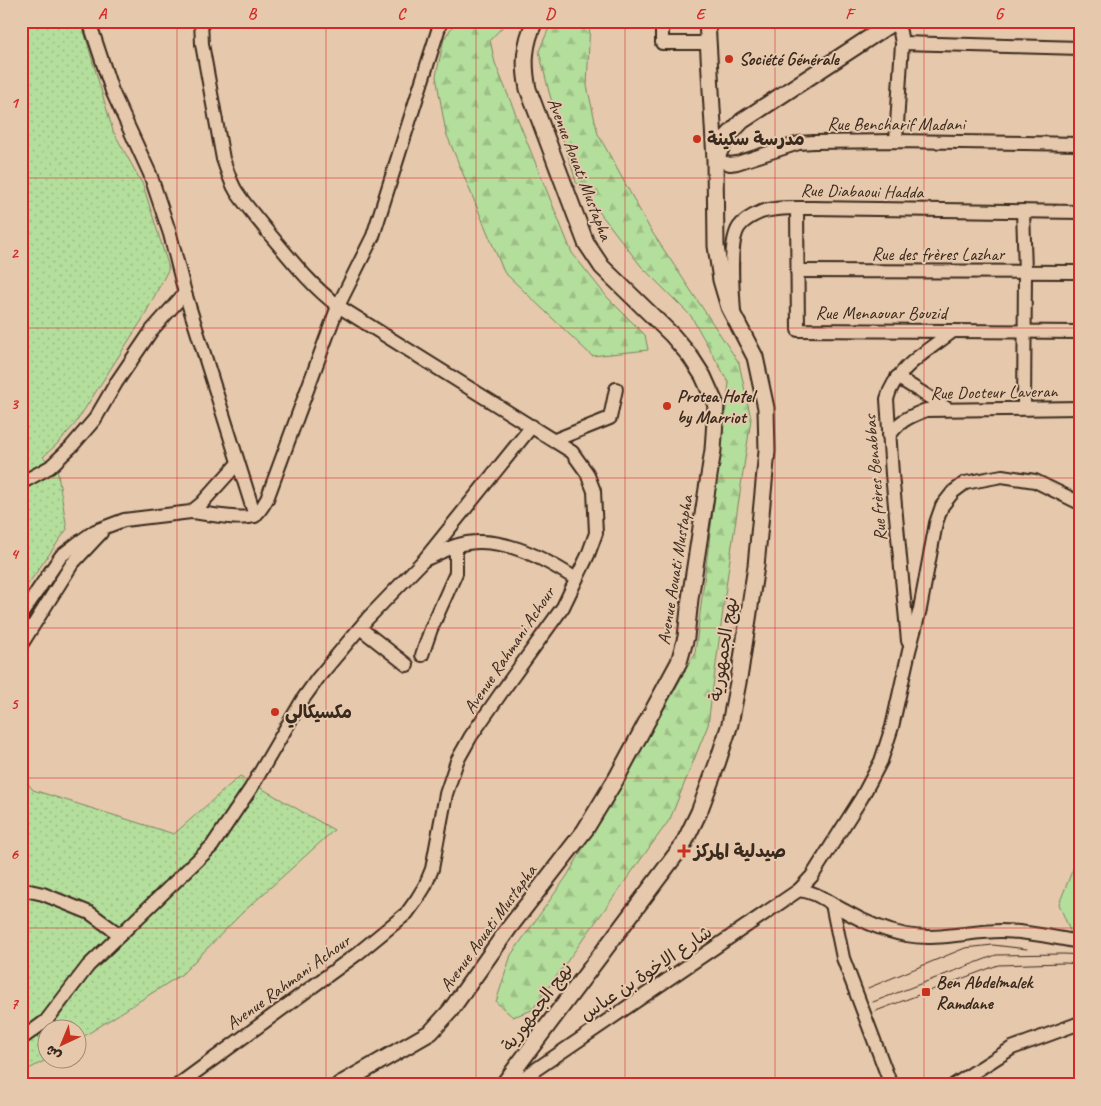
<svg xmlns="http://www.w3.org/2000/svg" width="1101" height="1106" font-family="Caveat,'Playpen Sans Arabic',sans-serif">
	<style>
		.forest { fill: url(#forest-firs); stroke: #78845d }
		.park { fill: url(#park-dots); stroke: #78845d }
		.garden { fill: #b4de9c; stroke: #78845d }
		.lines { fill: none; stroke-linecap: round; stroke-linejoin: round }
		.minor-casing { stroke: #3b2a1e; stroke-width: 16 }
		.major-casing { stroke: #3b2a1e; stroke-width: 19 }
		.minor { stroke: #e6c8ac; stroke-width: 12 }
		.major { stroke: #e6c8ac; stroke-width: 15 }
		.tram { stroke: #3b2a1e; stroke-width: 1 }
		.grid { fill: none; stroke: #d62828; stroke-width: 1; stroke-opacity: 0.55 }
		.poi-dot { fill: #c8321e; stroke: #e6c8ac; stroke-width: 2 }
		.labels { text-anchor: middle; stroke-width: 4; stroke-linejoin: round; paint-order: stroke }
		.poi-label { font-size: 18px; font-weight: bold; fill: #3b2a1e; stroke: #e6c8ac; text-anchor: start }
		.street-label { font-size: 18px; fill: #3b2a1e; stroke: #e6c8ac }
		.neatline { fill: none; stroke: #d62828; stroke-width: 2 }
		.grid-label { font-size: 16px; text-anchor: middle; font-weight: bold; fill: #d62828 }
	</style>
	<defs>
		<pattern id="forest-firs" width="22" height="20" patternUnits="userSpaceOnUse" patternTransform="scale(1.25)"><rect width="22" height="20" fill="#b4de9c"/><path d="M5 1l3.5 6h-7zM16 11l3.5 6h-7z" fill="#9cbf86"/></pattern>
		<pattern id="park-dots" width="8" height="8" patternUnits="userSpaceOnUse" patternTransform="scale(1.25)"><rect width="8" height="8" fill="#b4de9c"/><path d="M2 2h.1M6 6h.1" fill="none" stroke="#9cbf86" stroke-width="1.8" stroke-linecap="round"/></pattern>
	</defs>
	<rect width="100%" height="100%" fill="#e6c8ac"/>
	<filter id="ink" filterUnits="userSpaceOnUse"><feTurbulence type="fractalNoise" baseFrequency=".02" numOctaves="2"/><feDisplacementMap in="SourceGraphic" scale="10" xChannelSelector="R" yChannelSelector="G"/><feConvolveMatrix kernelMatrix="1 2 1 2 8 2 1 2 1" color-interpolation-filters="sRGB"/></filter>
	<g filter="url(#ink)">
		<g class="forest">
			<path d="M 456,21 L 508,21 L 490,40 L 495,63 L 572,253 L 607,297 L 645,335 L 648,350 L 592,356 L 504,272 L 446,133 L 436,76 L 444,39 Z"/>
			<path d="M 552,21 L 590,21 L 587,86 L 598,134 L 650,229 L 739,363 L 751,419 L 728,572 L 708,725 L 670,819 L 532,1010 L 513,1017 L 496,1002 L 511,955 L 567,876 L 662,713 L 695,653 L 729,383 L 691,316 L 641,266 L 576,182 L 549,92 L 539,51 Z"/>
		</g>
		<g class="park">
			<path d="M 21,21 L 81,21 L 113,131 L 143,185 L 169,268 L 142,320 L 75,424 L 58,443 L 43,457 L 57,469 L 67,529 L 21,594 Z"/>
			<path d="M 21,775 L 33,790 L 174,834 L 240,776 L 334,830 L 241,914 L 182,974 L 78,1040 L 78,1028 L 48,1028 L 48,1059 L 21,1073 Z"/>
		</g>
		<path class="garden" d="M 1080,851 L 1080,938 L 1072,936 L 1059,904 Z"/>
		<g class="lines">
			<g class="minor-casing">
				<g id="minor">
					<path d="M 89,21 L 112,91 L 150,174 L 170,234 L 185,293 L 255,516"/>
					<path d="M 662,21 L 662,43 L 708,43"/>
					<path d="M 894,22 L 900,32 L 902,43 L 896,141"/>
					<path d="M 902,43 L 1080,48"/>
					<path d="M 715,160 L 730,164 L 737,163 L 799,143 L 814,142 L 896,141 L 1080,144"/>
					<path d="M 797,208 L 798,330 L 1080,332"/>
					<path d="M 1023,211 L 1025,271 L 1024,408"/>
					<path d="M 797,271 L 1080,272"/>
					<path d="M 734,312 C 733,293 728,243 739,227 C 743,221 754,215 761,212 C 777,207 795,208 812,208 L 1080,212"/>
					<path d="M 897,377 L 948,409"/>
					<path d="M 889,436 C 900,420 909,417 926,410 L 1080,408"/>
					<path d="M 555,440 L 610,418 L 616,389"/>
					<path d="M 21,483 L 50,467 L 71,447 L 95,419 L 116,383 L 152,330 L 185,293"/>
					<path d="M 191,512 C 205,513 244,522 255,515 C 260,512 264,504 267,499 L 338,306 L 373,236 L 441,21"/>
					<path d="M 426,559 C 436,555 445,549 455,546 C 496,532 542,557 576,579"/>
					<path d="M 21,615 L 61,556 L 78,543 L 95,531 L 124,520 L 191,512 L 201,504 L 238,463"/>
					<path d="M 360,628 L 407,665"/>
					<path d="M 908,641 L 892,474 L 887,399 C 895,368 929,350 953,331"/>
					<path d="M 21,645 L 72,564 L 101,533"/>
					<path d="M 422,655 L 431,629 L 456,573 L 456,546"/>
					<path d="M 21,889 L 43,894 L 90,913 L 120,935"/>
					<path d="M 799,890 C 817,892 827,902 843,910 C 862,921 885,931 906,935 C 937,941 970,931 1001,931 C 1027,931 1054,938 1080,942"/>
					<path d="M 832,904 L 843,958 L 891,1085"/>
					<path d="M 21,1039 L 46,1021 L 88,966 L 212,846 L 251,788 L 303,699 L 318,678 L 368,618 L 424,560 L 532,426"/>
					<path d="M 178,1085 L 357,954 L 407,913 L 417,899 L 425,886 L 432,869 L 446,794 L 457,761 L 471,736 L 501,693 L 563,607 L 588,555 L 596,533 L 594,491 L 587,473 L 572,452 L 338,306 C 310,285 290,258 267,231 C 257,218 245,205 236,191 C 230,181 227,170 223,159 L 202,44 L 201,21"/>
					<path d="M 513,1085 L 799,890 L 812,876 L 862,797 L 881,761 L 892,727 L 909,651 L 920,609 L 936,523 L 942,506 L 953,492 L 965,483 L 1002,476 L 1035,481 L 1080,503"/>
					<path d="M 954,1085 L 1012,1048 L 1080,1023"/>
				</g>
			</g>
			<g class="major-casing">
				<g id="major">
					<path d="M 716,159 L 726,138 L 742,121 L 895,21"/>
					<path d="M 339,1085 L 431,1032 L 450,1011 L 509,928 L 585,830 L 616,779 L 679,662 L 686,637 L 690,599 L 713,450 L 716,405 L 703,376 L 690,356 L 672,335 L 602,267 L 586,243 L 528,89 C 523,64 524,44 535,21"/>
					<path d="M 503,1085 L 683,845 L 699,812 L 717,764 L 730,724 L 740,672 L 756,566 L 767,451 L 766,408 L 755,357 L 729,307 L 721,280 L 716,246 L 715,160 L 707,21"/>
				</g>
			</g>
			<use href="#minor" class="minor"/>
			<use href="#major" class="major"/>
			<g class="tram">
				<path d="M 868,988 L 965,948 L 993,945 L 1027,949"/>
				<path d="M 873,1002 L 996,955 L 1064,954 L 1080,955"/>
				<path d="M 876,1011 L 998,965 L 1064,963 L 1080,964"/>
			</g>
		</g>
	</g>
	<path class="grid" d="M 177,21 L 177,1085M 326,21 L 326,1085M 476,21 L 476,1085M 625,21 L 625,1085M 775,21 L 775,1085M 924,21 L 924,1085M 21,178 L 1080,178M 21,328 L 1080,328M 21,478 L 1080,478M 21,628 L 1080,628M 21,778 L 1080,778M 21,928 L 1080,928"/>
	<g class="poi-dot">
		<circle cx="729" cy="59" r="5"/>
		<circle cx="697" cy="139" r="5"/>
		<circle cx="667" cy="406" r="5"/>
		<circle cx="275" cy="712" r="5"/>
		<path d="M681.5 843.5h5v5h5v5h-5v5h-5v-5h-5v-5h5z"/>
		<rect x="921" y="987" width="10" height="10" rx="2.5"/>
	</g>
	<g class="labels">
		<g class="poi-label">
			<text x="739" y="65">Société Générale</text>
			<text x="707" y="145">مدرسة سكينة</text>
			<text x="677" y="402">Protea Hotel<tspan x="677" dy="21">by Marriot</tspan></text>
			<text x="285" y="718">مكسيكالي</text>
			<text x="694" y="857">صيدلية المركز</text>
			<text x="936" y="988">Ben Abdelmalek<tspan x="936" dy="21">Ramdane</tspan></text>
		</g>
		<g class="street-label">
			<text x="896" y="130">Rue Bencharif Madani</text>
			<text transform="translate(580 169) rotate(69)" y="6">Avenue Aouati Mustapha</text>
			<text transform="translate(862 191) rotate(1)" y="6">Rue Diabaoui Hadda</text>
			<text x="938" y="260">Rue des frères Lazhar</text>
			<text x="881" y="319">Rue Menaouar Bouzid</text>
			<text transform="translate(994 392) rotate(-1)" y="6">Rue Docteur Laveran</text>
			<text transform="translate(875 478) rotate(-95)" y="6">Rue frères Benabbas</text>
			<text transform="translate(675 570) rotate(-81)" y="6">Avenue Aouati Mustapha</text>
			<text transform="translate(723 649) rotate(-81)" y="6">نهج الجمهورية</text>
			<text transform="translate(509 650) rotate(-56)" y="6">Avenue Rahmani Achour</text>
			<text transform="translate(488 928) rotate(-54)" y="6">Avenue Aouati Mustapha</text>
			<text transform="translate(646 973) rotate(-34)" y="6">شارع الإخوة بن عباس</text>
			<text transform="translate(288 982) rotate(-36)" y="6">Avenue Rahmani Achour</text>
			<text transform="translate(537 1007) rotate(-53)" y="6">نهج الجمهورية</text>
		</g>
	</g>
	<rect width="1101" height="1106" fill="none" stroke="#e6c8ac" stroke-width="55"/>
	<g transform="translate(62 1044) rotate(224)"><circle r="24" fill="#e6c8ac" stroke="#a28973"/>
	<path d="M0-4L9 19L0 12L-9 19Z" fill="#c8321e"/>
	<text y="-8" font-size="14" font-weight="bold" text-anchor="middle" fill="#3b2a1e">ش</text>
	</g>
	<rect x="28" y="28" width="1046" height="1050" class="neatline"/>
	<g class="grid-label">
		<text x="102" y="19">A</text>
		<text x="252" y="19">B</text>
		<text x="401" y="19">C</text>
		<text x="550" y="19">D</text>
		<text x="700" y="19">E</text>
		<text x="849" y="19">F</text>
		<text x="999" y="19">G</text>
		<text x="14" y="108">1</text>
		<text x="14" y="258">2</text>
		<text x="14" y="409">3</text>
		<text x="14" y="559">4</text>
		<text x="14" y="709">5</text>
		<text x="14" y="859">6</text>
		<text x="14" y="1009">7</text>
	</g>
</svg>
